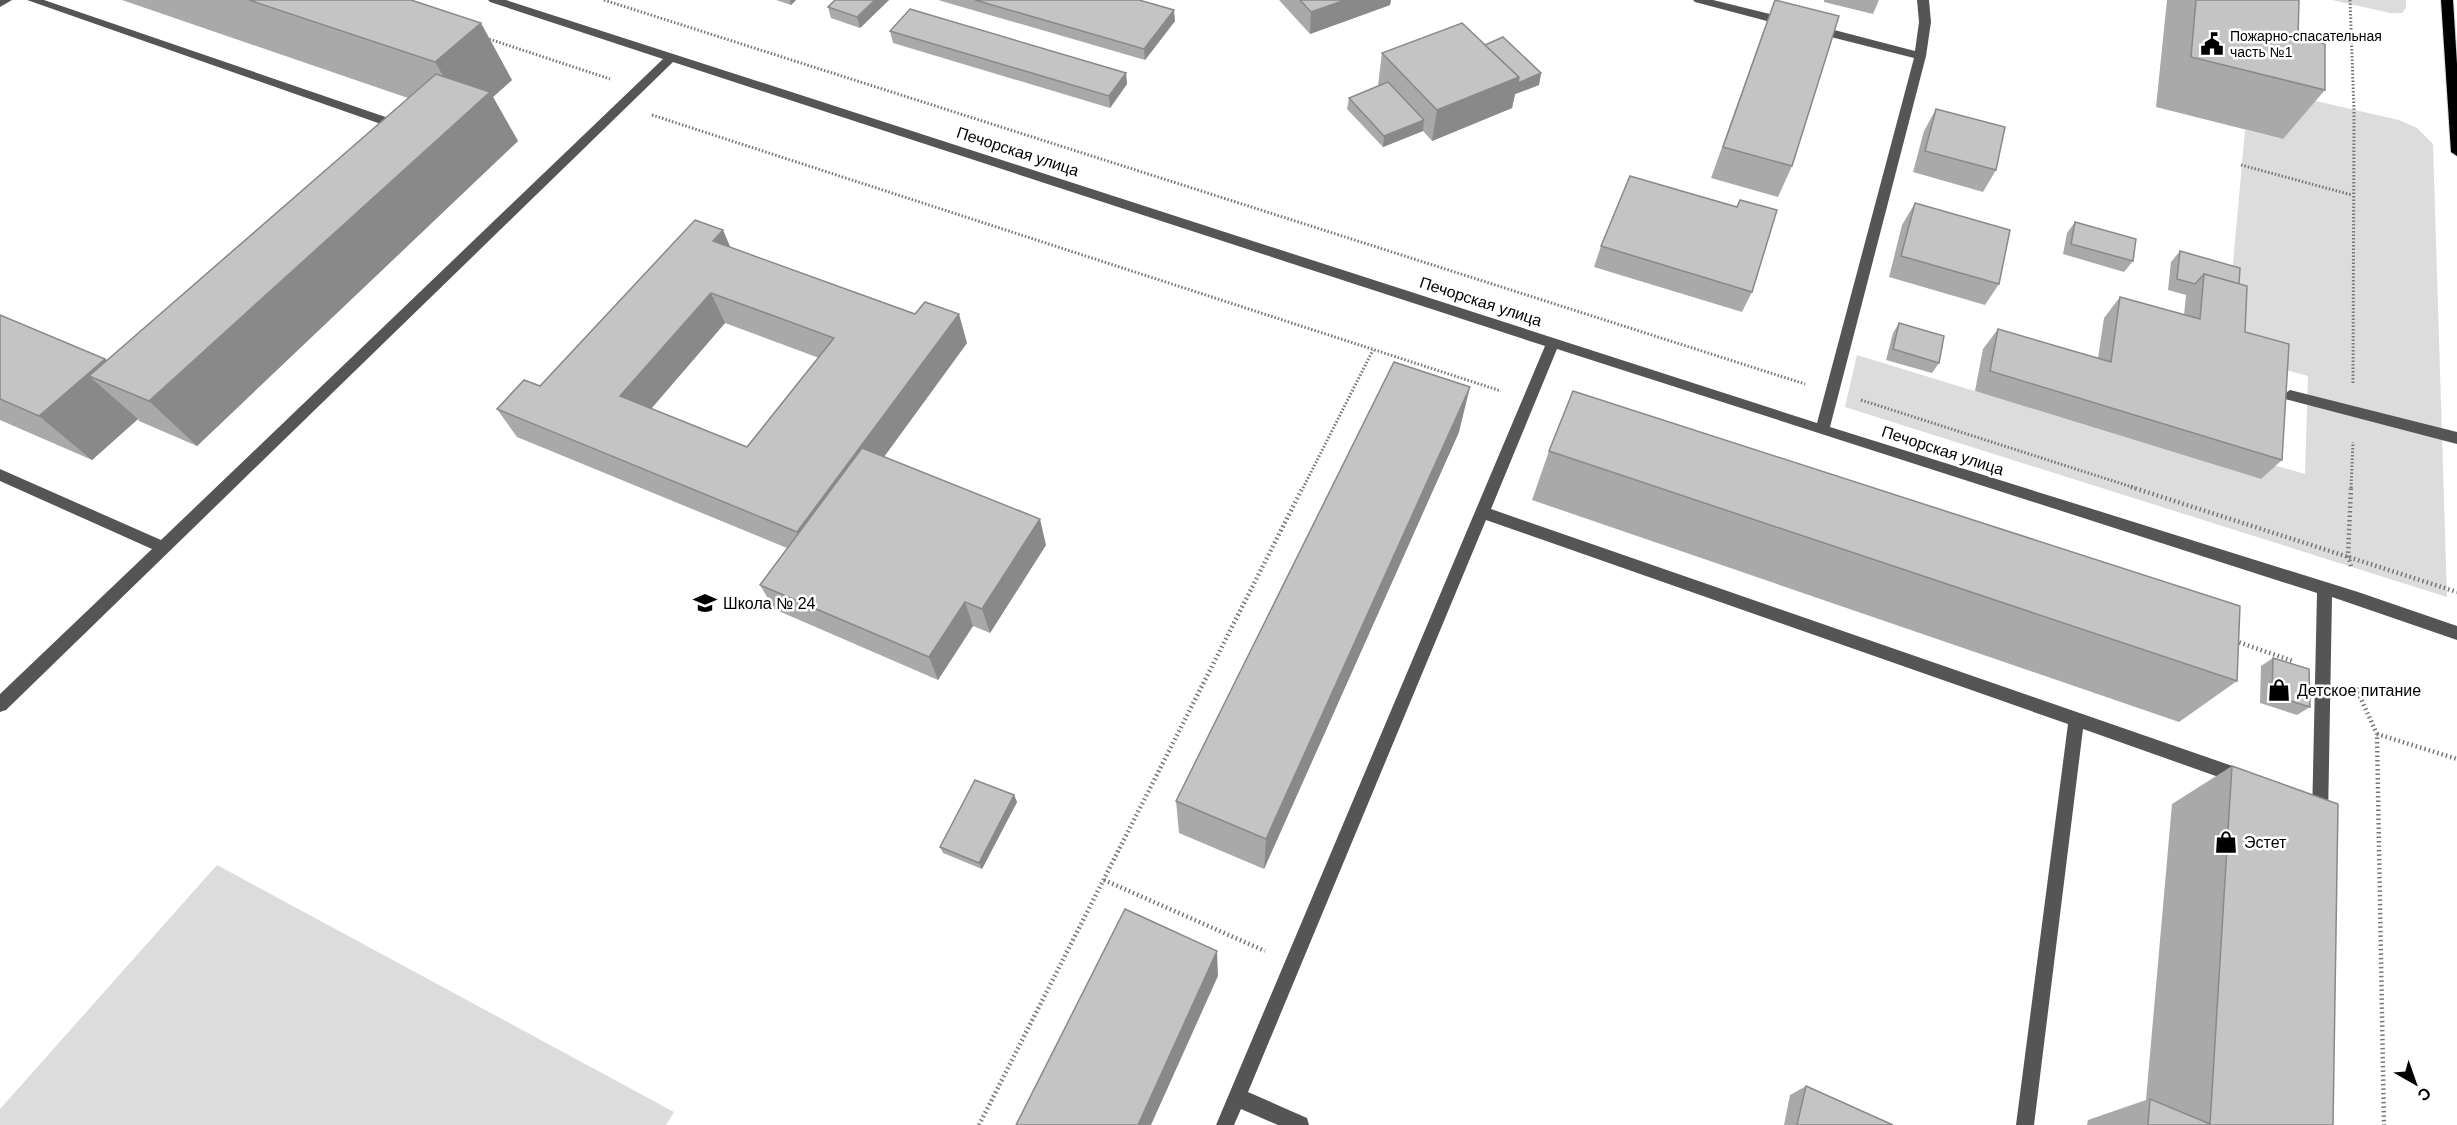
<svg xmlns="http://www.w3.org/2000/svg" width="2457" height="1125" font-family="Helvetica,sans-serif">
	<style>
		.green { fill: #dcdcdc }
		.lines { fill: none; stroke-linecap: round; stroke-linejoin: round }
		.major-casing { stroke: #dbdbdb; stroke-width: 2 }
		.path-far1 { stroke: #777; stroke-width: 3; stroke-dasharray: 1.5 2; stroke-linecap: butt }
		.path { stroke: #777; stroke-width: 4.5; stroke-dasharray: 1.5 3; stroke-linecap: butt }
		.minor { fill: #555; fill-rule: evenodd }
		.major { fill: #000; fill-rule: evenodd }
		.wall { fill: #a9a9a9; fill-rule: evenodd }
		.shaded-wall { fill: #898989 }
		.building { fill: #c4c4c4; stroke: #898989; stroke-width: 1.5; fill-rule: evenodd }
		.labels { text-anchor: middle; stroke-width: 5; stroke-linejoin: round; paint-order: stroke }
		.far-poi-label { font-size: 14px; fill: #000; stroke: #fff; text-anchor: start }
		.street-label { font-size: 16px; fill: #000; stroke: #fff }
		.poi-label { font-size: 16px; fill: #000; stroke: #fff; text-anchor: start }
	</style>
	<rect width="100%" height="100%" fill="#fff"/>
	<g class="green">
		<path d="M 2332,0 L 2406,0 L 2406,8 L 2402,13 L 2390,13 Z"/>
		<path d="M 2285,94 L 2399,120 L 2417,128 L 2433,144 L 2447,597 L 1845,407 L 1857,355 L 2261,479 L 2263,462 L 2305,474 L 2308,376 L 2225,353 L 2245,130 L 2283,139 Z"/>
		<path d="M 217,865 L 674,1112 L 666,1125 L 0,1125 L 0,1109 Z"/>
	</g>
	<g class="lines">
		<g class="major-casing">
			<path id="major" d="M 2441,0 L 2453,0 L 2457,64 L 2457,156 L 2451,152 Z"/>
		</g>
		<g class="path-far1">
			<path d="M 604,0 L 1805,384"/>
			<path d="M 2350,0 L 2354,111 L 2353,383"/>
			<path d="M 486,38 L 610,79"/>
			<path d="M 652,115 L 1501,391"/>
			<path d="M 2241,165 L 2352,195"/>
			<path d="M 1861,400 L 2135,488"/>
			<path d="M 1303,488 L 1373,350"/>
			<path d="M 2351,488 L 2353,442"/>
		</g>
		<g class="path">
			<path d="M 2131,487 L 2457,592"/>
			<path d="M 2351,566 L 2348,556 L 2351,487"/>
			<path d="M 2235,641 L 2293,661"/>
			<path d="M 2356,688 L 2377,734 L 2384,1125"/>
			<path d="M 2377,734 L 2457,759"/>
			<path d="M 1104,880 L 1265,951"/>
			<path d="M 979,1125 L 1303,487"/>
		</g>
		<g class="minor">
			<path d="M 0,0 L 12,0 L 0,7 Z"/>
			<path d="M 27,0 L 44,0 L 406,124 L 408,127 L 406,130 L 398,130 Z"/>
			<path d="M 488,0 L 506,0 L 1817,423 L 1914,58 L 1811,32 L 1809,29 L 1815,25 L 1915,51 L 1919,22 L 1917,0 L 1929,0 L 1931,22 L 1926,56 L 1830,427 L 2358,592 L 2457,626 L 2457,640 L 2332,597 L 2328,818 L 2326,824 L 2320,826 L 2314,824 L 2312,818 L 2317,593 L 1557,349 L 1491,509 L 2244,770 L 2250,773 L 2252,778 L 2250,783 L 2244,786 L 2083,729 L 2034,1125 L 2016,1125 L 2068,724 L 1486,520 L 1248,1092 L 1307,1118 L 1309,1125 L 1278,1125 L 1241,1109 L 1234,1125 L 1216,1125 L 1545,346 L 673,62 L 6,710 L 0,712 L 0,694 L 152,549 L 0,481 L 0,469 L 161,540 L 663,59 L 490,2 Z"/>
			<path d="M 1693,0 L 1713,0 L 1790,19 L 1792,22 L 1786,26 L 1695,2 Z"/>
			<path d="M 2290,390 L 2457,432 L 2457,444 L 2285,399 L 2283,395 Z"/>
		</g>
		<use href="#major" class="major"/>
	</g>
	<g class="wall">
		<path d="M 122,0 L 411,0 L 512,80 L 493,97 L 518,141 L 197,446 L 139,421 L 138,419 L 92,460 L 0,420 L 0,315 L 105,359 L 107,360 L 408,98 Z"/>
		<path d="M 776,0 L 796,0 L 791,5 Z"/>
		<path d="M 835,0 L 889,0 L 860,28 L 831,18 L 828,7 Z"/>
		<path d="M 938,0 L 1139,0 L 1175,21 L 1145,60 Z"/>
		<path d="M 1279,0 L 1391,0 L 1390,5 L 1310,34 Z"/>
		<path d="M 1775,0 L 1792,166 L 1778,197 L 1711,178 L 1763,32 Z"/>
		<path d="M 1824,0 L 1879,0 L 1873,14 L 1824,2 Z"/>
		<path d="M 2167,0 L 2299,0 L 2298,38 L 2325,90 L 2283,139 L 2156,107 Z"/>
		<path d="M 890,31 L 1126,73 L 1127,84 L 1110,108 L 893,43 Z"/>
		<path d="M 1485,45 L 1541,73 L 1539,85 L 1515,94 L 1512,108 L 1432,141 L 1423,131 L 1383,147 L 1347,109 L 1349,98 L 1379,86 L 1378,85 L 1382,53 Z"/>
		<path d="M 1936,109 L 1996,170 L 1983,192 L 1913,172 L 1924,131 Z"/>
		<path d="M 1740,200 L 1752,292 L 1742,312 L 1594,267 L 1601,246 L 1737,207 Z"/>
		<path d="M 1915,203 L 1999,284 L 1985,305 L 1889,277 L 1902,225 Z"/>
		<path d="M 2075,222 L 2133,261 L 2124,272 L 2063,254 L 2067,233 Z"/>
		<path d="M 731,248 L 967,343 L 884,457 L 1046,545 L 990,633 L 973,626 L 938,680 L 774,609 L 760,585 L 787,548 L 517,437 L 497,409 L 540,386 ZM 725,323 L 819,358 L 747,447 L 651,409 Z"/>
		<path d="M 2180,251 L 2239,284 L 2245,332 L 2282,460 L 2261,479 L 1975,391 L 1983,349 L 1998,329 L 2098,358 L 2104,318 L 2120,297 L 2184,315 L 2186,295 L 2168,290 L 2171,262 Z"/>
		<path d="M 1899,323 L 1939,363 L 1932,373 L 1886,360 L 1893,333 Z"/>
		<path d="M 1459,432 L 1264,869 L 1179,833 L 1176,801 Z"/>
		<path d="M 1549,451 L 2237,681 L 2179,722 L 1532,500 Z"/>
		<path d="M 2273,658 L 2310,707 L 2297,715 L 2260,703 L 2261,666 Z"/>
		<path d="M 2232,766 L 2333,1125 L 2087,1125 L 2088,1120 L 2146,1100 L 2172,804 Z"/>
		<path d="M 1014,795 L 1017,802 L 982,869 L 943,853 L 940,847 Z"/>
		<path d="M 1806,1086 L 1893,1125 L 1784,1125 L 1790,1095 Z"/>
	</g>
	<g class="shaded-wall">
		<path d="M 790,0 L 796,0 L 791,5 Z"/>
		<path d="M 875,0 L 889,0 L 860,28 L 857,17 Z"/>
		<path d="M 1345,0 L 1391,0 L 1390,5 L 1310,34 L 1311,12 Z"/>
		<path d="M 1174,10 L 1175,21 L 1145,60 L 1144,49 Z"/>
		<path d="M 481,23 L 512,80 L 493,97 L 518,141 L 197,446 L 149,401 L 89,376 L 138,419 L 92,460 L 39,416 L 105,359 L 150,400 L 466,114 L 435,62 Z"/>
		<path d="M 1126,73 L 1127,84 L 1110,108 L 1109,96 Z"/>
		<path d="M 1541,73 L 1539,85 L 1515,94 L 1512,108 L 1432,141 L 1437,110 L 1519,77 Z"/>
		<path d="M 1424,120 L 1423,131 L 1383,147 L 1384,136 Z"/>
		<path d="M 723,230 L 736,260 L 713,241 Z"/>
		<path d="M 711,293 L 725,323 L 637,425 L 620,396 Z"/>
		<path d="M 959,314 L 967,343 L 810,558 L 797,532 Z"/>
		<path d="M 1470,387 L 1459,432 L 1264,869 L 1266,839 Z"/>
		<path d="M 1040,519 L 1046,545 L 990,633 L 982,609 Z"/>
		<path d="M 965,602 L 973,626 L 938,680 L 929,657 Z"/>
		<path d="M 1014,795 L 1017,802 L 982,869 L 979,863 Z"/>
		<path d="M 1217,951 L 1218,976 L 1151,1125 L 1138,1125 Z"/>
	</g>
	<g class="building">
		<path d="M 249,0 L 411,0 L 481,23 L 435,62 Z"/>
		<path d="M 835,0 L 875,0 L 857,17 L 828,7 Z"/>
		<path d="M 975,0 L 1139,0 L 1174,10 L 1144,49 Z"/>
		<path d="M 1300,0 L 1345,0 L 1311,12 Z"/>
		<path d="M 1775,0 L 1839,16 L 1792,166 L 1723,147 Z"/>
		<path d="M 2196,0 L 2299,0 L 2298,38 L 2325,44 L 2325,90 L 2191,57 Z"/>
		<path d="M 910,9 L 1126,73 L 1109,96 L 890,31 Z"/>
		<path d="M 1462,23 L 1519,77 L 1437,110 L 1382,53 Z"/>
		<path d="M 1503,37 L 1541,73 L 1518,83 L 1519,77 L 1485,45 Z"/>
		<path d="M 436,74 L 490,92 L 149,401 L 89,376 Z"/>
		<path d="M 1388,82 L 1424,120 L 1384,136 L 1349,98 Z"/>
		<path d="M 1936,109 L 2005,127 L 1996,170 L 1925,151 Z"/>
		<path d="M 1630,176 L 1737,207 L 1740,200 L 1777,210 L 1752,292 L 1601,246 Z"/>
		<path d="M 1915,203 L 2010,230 L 1999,284 L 1901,256 Z"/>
		<path d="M 695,220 L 723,230 L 713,241 L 915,314 L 925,302 L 959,314 L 797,532 L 497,409 L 524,380 L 540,386 ZM 711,293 L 834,338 L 747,447 L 620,396 Z"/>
		<path d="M 2075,222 L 2136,239 L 2133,261 L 2071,244 Z"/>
		<path d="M 2180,251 L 2240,268 L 2239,284 L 2204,274 L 2195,284 L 2177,279 Z"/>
		<path d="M 2204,274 L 2247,286 L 2245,332 L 2289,344 L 2282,460 L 1990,371 L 1998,329 L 2111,362 L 2120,297 L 2200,319 Z"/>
		<path d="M 0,315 L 105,359 L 39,416 L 0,399 Z"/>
		<path d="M 1899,323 L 1944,336 L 1939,363 L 1893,349 Z"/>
		<path d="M 1394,362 L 1470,387 L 1266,839 L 1176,801 Z"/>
		<path d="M 1573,391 L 2240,606 L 2237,681 L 1549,451 Z"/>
		<path d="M 862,448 L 1040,519 L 982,609 L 965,602 L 929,657 L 760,585 Z"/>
		<path d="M 2273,658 L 2309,669 L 2310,707 L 2272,695 Z"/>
		<path d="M 2232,766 L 2338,804 L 2333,1125 L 2148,1125 L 2150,1099 L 2210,1124 Z"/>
		<path d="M 975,780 L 1014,795 L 979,863 L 940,847 Z"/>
		<path d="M 1125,909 L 1217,951 L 1138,1125 L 1016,1125 Z"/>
		<path d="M 1806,1086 L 1893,1125 L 1797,1125 Z"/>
	</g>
	<defs>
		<g id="civic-bare" transform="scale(1.8)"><path d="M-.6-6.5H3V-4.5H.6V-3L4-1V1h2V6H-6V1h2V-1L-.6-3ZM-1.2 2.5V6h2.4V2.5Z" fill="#000" stroke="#fff" stroke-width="2.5" paint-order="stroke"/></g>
		<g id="school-bare" transform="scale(1.8)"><path d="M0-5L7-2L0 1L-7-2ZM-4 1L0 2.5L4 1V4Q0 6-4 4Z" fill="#000" stroke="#fff" stroke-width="2.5" paint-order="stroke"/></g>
		<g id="shop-bare" transform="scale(1.8)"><path d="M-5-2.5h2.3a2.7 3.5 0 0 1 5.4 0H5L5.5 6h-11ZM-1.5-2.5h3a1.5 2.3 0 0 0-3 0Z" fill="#000" stroke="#fff" stroke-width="2.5" paint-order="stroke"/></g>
	</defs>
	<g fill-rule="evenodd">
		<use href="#civic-bare" x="2212" y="44"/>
		<use href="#school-bare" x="705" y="603"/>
		<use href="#shop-bare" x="2279" y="690"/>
		<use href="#shop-bare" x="2226" y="842"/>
	</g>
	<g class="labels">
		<g class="far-poi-label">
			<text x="2230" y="41">Пожарно-спасательная<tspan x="2230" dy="16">часть №1</tspan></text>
		</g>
		<g class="street-label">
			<text transform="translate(1018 151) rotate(18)" y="6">Печорская улица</text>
			<text transform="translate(1481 301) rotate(18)" y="6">Печорская улица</text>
			<text transform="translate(1943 450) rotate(18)" y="6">Печорская улица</text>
		</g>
		<g class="poi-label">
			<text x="723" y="609">Школа № 24</text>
			<text x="2297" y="696">Детское питание</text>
			<text x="2244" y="848">Эстет</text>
		</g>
	</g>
	<g transform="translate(2415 1083) rotate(140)" stroke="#ffffff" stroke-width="4.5" paint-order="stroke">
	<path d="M0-4.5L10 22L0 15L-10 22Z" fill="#000000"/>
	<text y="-9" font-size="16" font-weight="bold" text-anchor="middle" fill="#000000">С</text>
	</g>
</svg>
